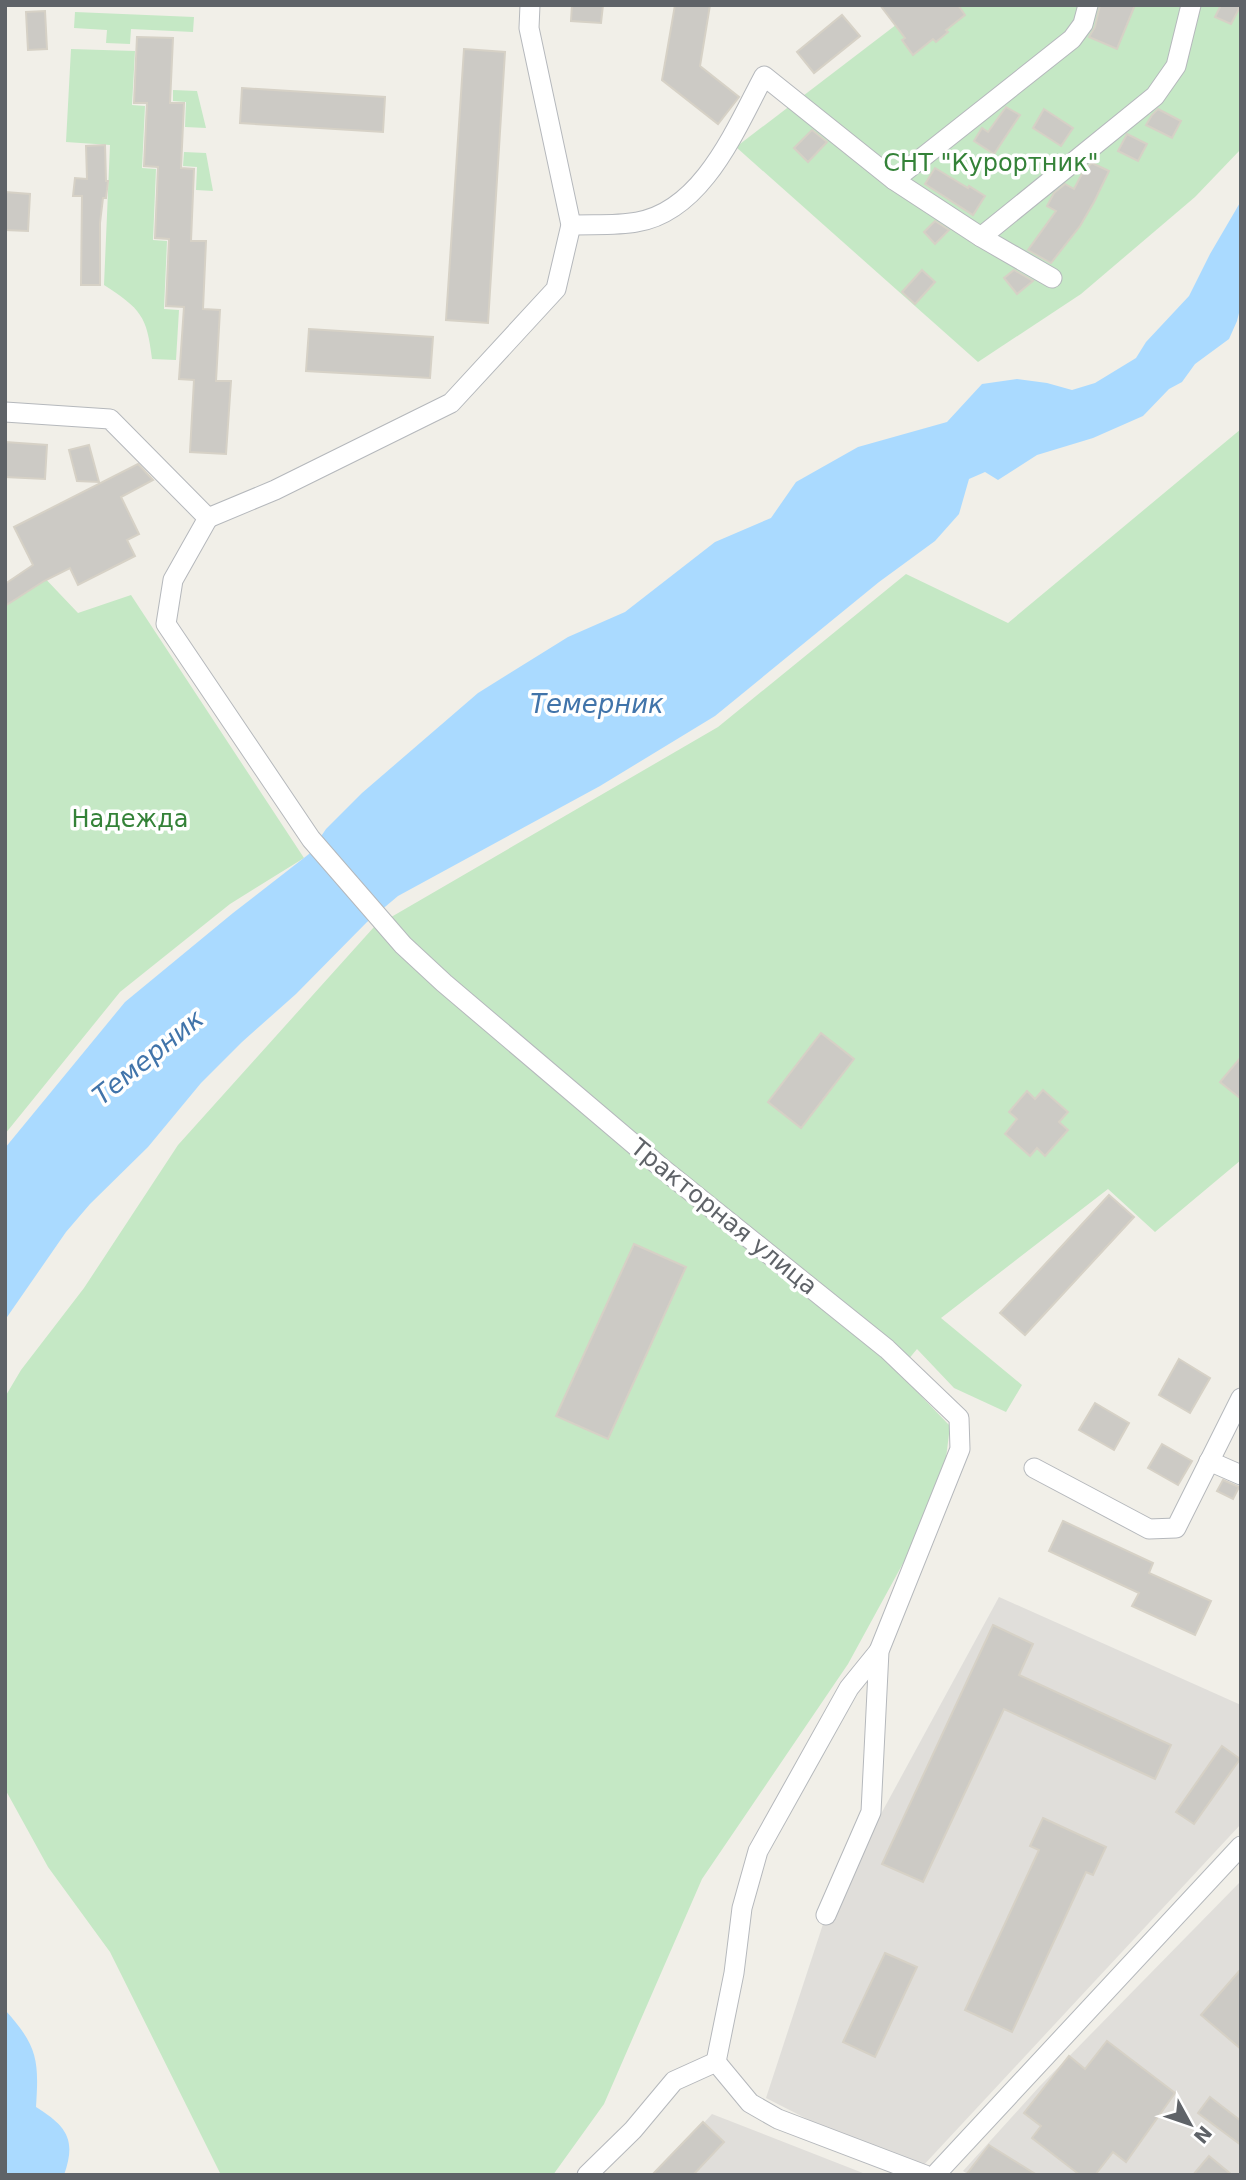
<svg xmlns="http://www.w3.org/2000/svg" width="1246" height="2180" font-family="'DejaVu Sans',sans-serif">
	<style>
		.industrial { fill: #e0deda }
		.green { fill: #c5e8c5 }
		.water { fill: #aadaff }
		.building { fill: #cccac5; stroke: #d6d1c6; stroke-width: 2 }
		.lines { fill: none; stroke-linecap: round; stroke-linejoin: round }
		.minor-casing { stroke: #b5b8bc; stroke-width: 21 }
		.minor { stroke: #fff; stroke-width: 19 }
		.labels { text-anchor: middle; stroke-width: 7; stroke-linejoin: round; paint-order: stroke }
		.park-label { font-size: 24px; fill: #348238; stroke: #fff }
		.street-label { font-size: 24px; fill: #5f6368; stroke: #fff }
		.water-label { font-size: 26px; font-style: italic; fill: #4174aa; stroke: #fff }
	</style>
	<rect width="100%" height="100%" fill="#f1efe8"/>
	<g class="industrial">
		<path d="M 999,1597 L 1241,1705 L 1241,1824 L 921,2168 L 856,2144 L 766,2098 L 826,1915 Z"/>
		<path d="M 1241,1881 L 1241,2175 L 969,2175 L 963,2171 L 1039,2087 Z"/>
		<path d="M 712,2114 L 868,2175 L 656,2175 Z"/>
	</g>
	<g class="green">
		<path d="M 922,5 L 1241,5 L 1241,149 L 1195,197 L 1081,294 L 978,362 L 736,147 Z"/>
		<path d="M 75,12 L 194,17 L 193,32 L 131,29 L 130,44 L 106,43 L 107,30 L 74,28 Z"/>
		<path d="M 71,49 L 135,51 L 132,105 L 145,106 L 142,168 L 156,169 L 153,240 L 167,241 L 164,309 L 179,310 L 176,360 L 152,359 C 147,316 141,309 104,285 L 110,145 L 66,142 Z"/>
		<path d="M 173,90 L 197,91 L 206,128 L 185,127 L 186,102 L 173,101 Z"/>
		<path d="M 184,152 L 206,153 L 213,191 L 196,190 L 197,167 L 183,166 Z"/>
		<path d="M 1241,429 L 1241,1160 L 1155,1232 L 1108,1189 L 941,1318 L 1022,1385 L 1006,1412 L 954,1388 L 917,1349 L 898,1372 L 950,1426 L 944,1474 L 913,1545 L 848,1664 L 702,1879 L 604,2104 L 553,2175 L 221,2175 L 110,1952 L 48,1867 L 5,1789 L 5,1397 L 21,1370 L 84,1288 L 178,1145 L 374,927 L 718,727 L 906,574 L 1008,623 Z"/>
		<path d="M 39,572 L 78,613 L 131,595 L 304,858 L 230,904 L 120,992 L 5,1134 L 5,598 Z"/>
	</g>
	<g class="water">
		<path d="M 1241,201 L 1241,305 L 1237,321 L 1229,339 L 1195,364 L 1182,382 L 1169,389 L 1143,416 L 1093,438 L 1037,455 L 998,480 L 985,472 L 969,479 L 959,514 L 935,541 L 879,582 L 715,716 L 600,786 L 398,896 L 367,922 L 296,994 L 242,1042 L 201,1083 L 148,1147 L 90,1204 L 66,1232 L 5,1320 L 5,1148 L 125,1002 L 233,913 L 309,854 L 326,829 L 362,793 L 478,693 L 568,637 L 625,612 L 715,542 L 771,518 L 796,482 L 858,447 L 947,422 L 982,384 L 1017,379 L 1047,383 L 1072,390 L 1095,383 L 1136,358 L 1146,342 L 1189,296 L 1210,254 Z"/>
		<path d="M 5,2010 C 38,2046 39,2061 36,2107 C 66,2126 77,2139 64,2175 L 5,2175 Z"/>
	</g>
	<g class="building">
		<path d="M 572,5 L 603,5 L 601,23 L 571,21 Z"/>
		<path d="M 675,5 L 710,5 L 700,66 L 739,97 L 718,124 L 662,80 Z"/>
		<path d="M 880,5 L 958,5 L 965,15 L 946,30 L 948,32 L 936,42 L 933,39 L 913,55 L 902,40 L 905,38 Z"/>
		<path d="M 1100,5 L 1135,5 L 1117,49 L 1089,37 L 1095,27 Z"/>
		<path d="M 1221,5 L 1241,5 L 1231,24 L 1215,17 Z"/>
		<path d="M 45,11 L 47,49 L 28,50 L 26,12 Z"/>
		<path d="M 842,15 L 860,36 L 814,73 L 797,52 Z"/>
		<path d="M 137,37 L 173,38 L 170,103 L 184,103 L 181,168 L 194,169 L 191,241 L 206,241 L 203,309 L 220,310 L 216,381 L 231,381 L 226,454 L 190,452 L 194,380 L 179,379 L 184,307 L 166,306 L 169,239 L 155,238 L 158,167 L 144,166 L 147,103 L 134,103 Z"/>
		<path d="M 464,49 L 505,52 L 488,323 L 446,320 Z"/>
		<path d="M 242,88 L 385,97 L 383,132 L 240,123 Z"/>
		<path d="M 1006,107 L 1020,115 L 994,154 L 974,141 L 982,128 L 988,132 Z"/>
		<path d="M 1044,109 L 1073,128 L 1061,146 L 1033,128 Z"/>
		<path d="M 1158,109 L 1181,121 L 1172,138 L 1146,125 L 1152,115 Z"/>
		<path d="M 812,130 L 827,142 L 808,162 L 794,148 Z"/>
		<path d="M 1127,134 L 1147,144 L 1138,161 L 1118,151 Z"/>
		<path d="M 105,145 L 106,181 L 108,181 L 106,198 L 103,198 L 100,223 L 100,285 L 81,285 L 82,196 L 73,196 L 75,178 L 87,179 L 86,146 Z"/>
		<path d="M 1092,163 L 1109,171 L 1094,202 L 1080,226 L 1051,263 L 1028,250 L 1056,211 L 1047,206 L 1054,193 L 1065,184 L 1074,189 L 1084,170 Z"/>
		<path d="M 935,168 L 968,188 L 969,186 L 985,196 L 973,215 L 925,184 Z"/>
		<path d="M 5,192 L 30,194 L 28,231 L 5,230 Z"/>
		<path d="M 935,221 L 949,230 L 935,244 L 924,232 Z"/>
		<path d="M 922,270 L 935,282 L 915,304 L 902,292 Z"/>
		<path d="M 1014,270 L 1033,281 L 1017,294 L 1004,278 Z"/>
		<path d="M 309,329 L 433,337 L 430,378 L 306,371 Z"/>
		<path d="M 5,442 L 47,445 L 45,479 L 5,477 Z"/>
		<path d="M 89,445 L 99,482 L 77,481 L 69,450 Z"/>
		<path d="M 138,464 L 153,480 L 121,497 L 139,534 L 127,540 L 135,556 L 78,585 L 70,568 L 44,581 L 5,606 L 5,584 L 33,565 L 14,527 Z"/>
		<path d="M 821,1033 L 854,1059 L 801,1128 L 768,1102 Z"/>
		<path d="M 1241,1057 L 1241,1099 L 1220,1082 Z"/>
		<path d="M 1043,1090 L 1068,1112 L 1059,1122 L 1068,1130 L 1045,1156 L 1037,1148 L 1030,1156 L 1005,1134 L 1017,1119 L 1009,1112 L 1027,1091 L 1035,1099 Z"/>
		<path d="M 1109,1195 L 1134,1217 L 1025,1335 L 1000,1313 Z"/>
		<path d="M 634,1244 L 686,1267 L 608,1439 L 556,1416 Z"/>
		<path d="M 1179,1359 L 1210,1378 L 1190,1413 L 1159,1395 Z"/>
		<path d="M 1095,1403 L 1129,1423 L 1114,1450 L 1079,1430 Z"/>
		<path d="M 1162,1444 L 1192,1461 L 1178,1485 L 1148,1468 Z"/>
		<path d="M 1223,1480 L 1239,1487 L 1233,1499 L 1217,1491 Z"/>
		<path d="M 1063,1521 L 1153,1563 L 1149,1573 L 1211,1601 L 1195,1635 L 1132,1606 L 1139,1593 L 1049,1551 Z"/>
		<path d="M 993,1625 L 1033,1644 L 1019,1675 L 1171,1745 L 1155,1779 L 1004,1709 L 923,1882 L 882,1864 Z"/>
		<path d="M 1222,1746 L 1240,1759 L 1194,1824 L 1176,1812 Z"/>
		<path d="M 1043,1818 L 1106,1847 L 1093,1875 L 1086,1872 L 1012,2032 L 965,2010 L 1039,1850 L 1030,1846 Z"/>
		<path d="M 885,1953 L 917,1967 L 875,2057 L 843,2042 Z"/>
		<path d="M 1241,1969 L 1241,2049 L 1201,2015 Z"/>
		<path d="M 1107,2041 L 1175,2093 L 1126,2162 L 1113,2152 L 1095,2175 L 1080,2175 L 1032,2138 L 1041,2126 L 1024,2113 L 1069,2056 L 1085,2069 Z"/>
		<path d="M 1210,2097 L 1241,2121 L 1241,2145 L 1198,2113 Z"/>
		<path d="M 703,2122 L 724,2142 L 693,2175 L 652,2175 Z"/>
		<path d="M 989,2145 L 1037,2175 L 966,2175 Z"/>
		<path d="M 1209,2156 L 1232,2175 L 1193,2175 Z"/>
	</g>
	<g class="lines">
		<g class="minor-casing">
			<g id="minor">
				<path d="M 894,180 L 1072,39 L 1083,24 L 1088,5"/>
				<path d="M 571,225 C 592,224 616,226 637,222 C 703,211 736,128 764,76 L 894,180 L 981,237 L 1052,278"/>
				<path d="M 981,237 L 1155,96 L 1176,66 L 1191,5"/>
				<path d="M 5,412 L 110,419 L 208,518 L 275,490 L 451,403 L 556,289 L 571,225 L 529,28 L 530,5"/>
				<path d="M 208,518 L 173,580 L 166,624 L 311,839 L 403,945 L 444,983 L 663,1169 L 887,1349 L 959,1418 L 960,1449 L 879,1651 L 871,1812 L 826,1915"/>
				<path d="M 1209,1461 L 1241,1475"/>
				<path d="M 1034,1468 L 1149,1529 L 1176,1528 L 1241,1398"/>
				<path d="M 716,2062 L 734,1973 L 742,1908 L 758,1851 L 849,1688 L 879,1651"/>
				<path d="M 716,2062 L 750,2103 L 778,2119 L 925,2175"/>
				<path d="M 587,2175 L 633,2130 L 674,2081 L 716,2062"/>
				<path d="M 935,2175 L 1241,1846"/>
			</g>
		</g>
		<use href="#minor" class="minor"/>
	</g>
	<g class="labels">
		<g class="park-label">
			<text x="991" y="171">СНТ "Курортник"</text>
			<text x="130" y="827">Надежда</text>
		</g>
		<g class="street-label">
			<text transform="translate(724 1217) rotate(39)" y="8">Тракторная улица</text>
		</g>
		<g class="water-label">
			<text x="597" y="713">Темерник</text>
			<text transform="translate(148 1057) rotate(-39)" y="9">Темерник</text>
		</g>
	</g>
	<rect width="1246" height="2180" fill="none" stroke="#5f6368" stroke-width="14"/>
	<g transform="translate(1190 2124) rotate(130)" stroke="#ffffff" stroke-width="5" paint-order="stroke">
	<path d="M0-5L12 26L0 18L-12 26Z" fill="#5f6368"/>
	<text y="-10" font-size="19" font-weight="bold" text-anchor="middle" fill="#5f6368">N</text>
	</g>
</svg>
